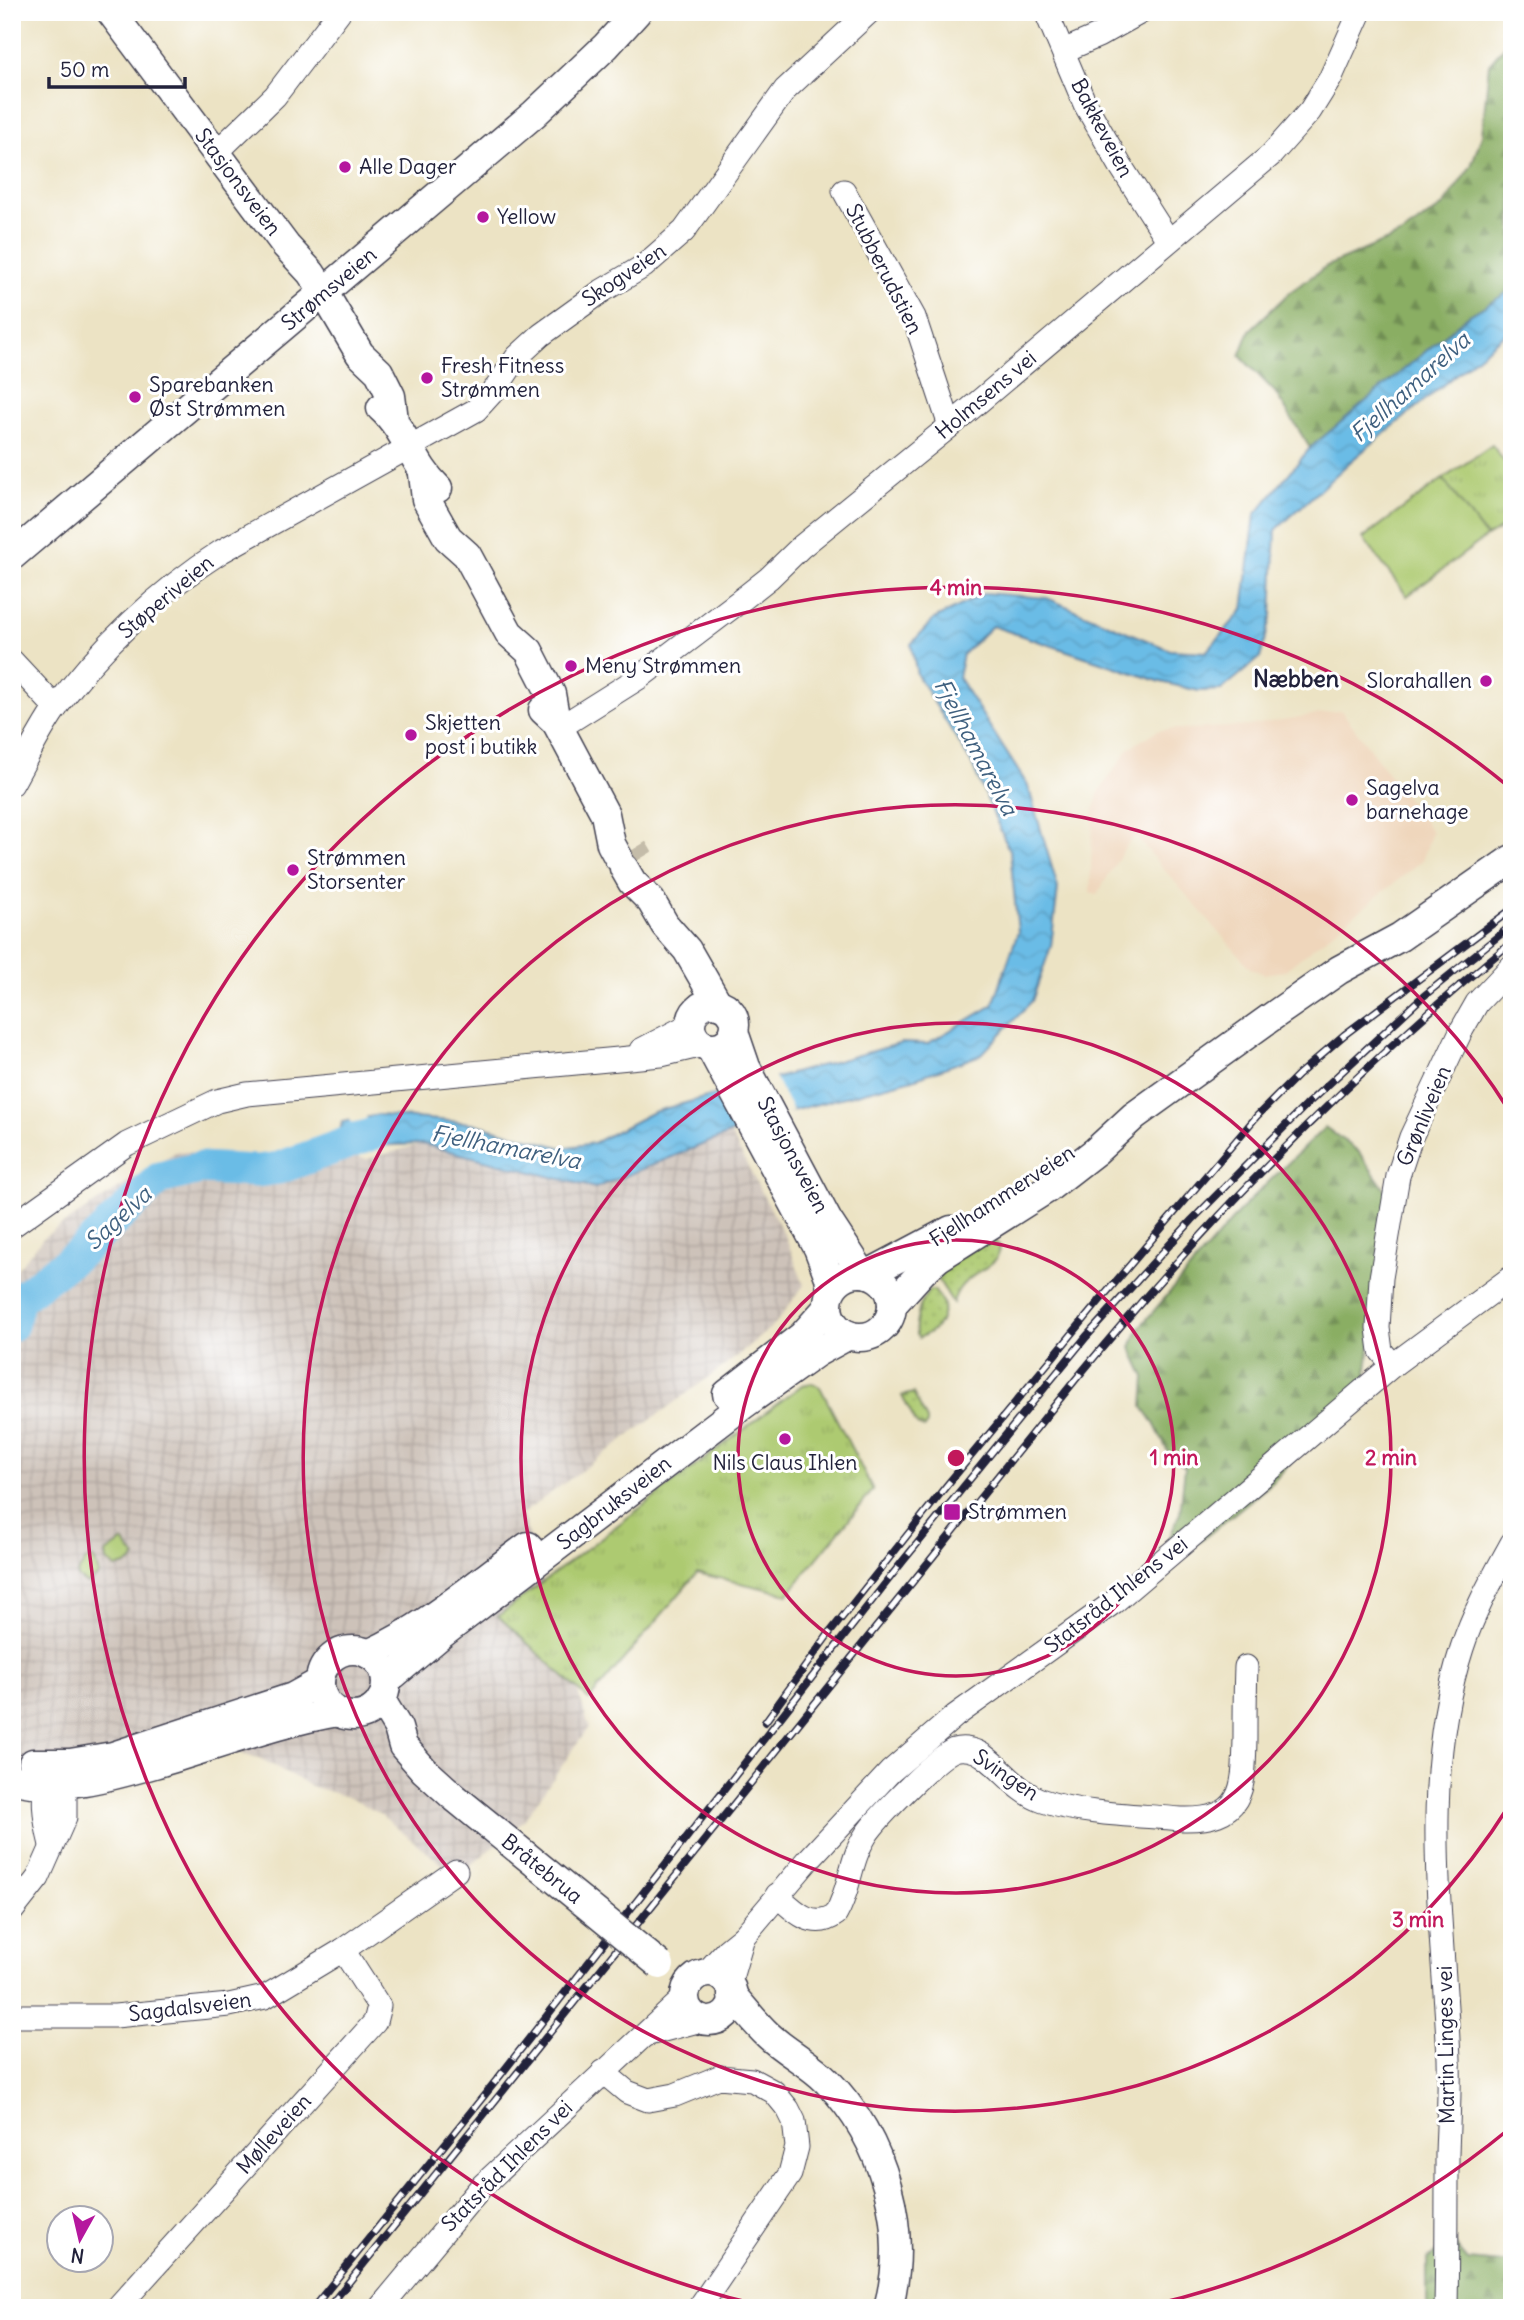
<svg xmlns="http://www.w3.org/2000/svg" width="1524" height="2320" font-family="Delius,sans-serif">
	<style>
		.built { fill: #efd6bb }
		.industrial { fill: url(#industrial-grid) }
		.grass { fill: url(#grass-dots); stroke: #687656; stroke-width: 2 }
		.forest { fill: url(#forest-firs); stroke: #56684f; stroke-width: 2 }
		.park { fill: url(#park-tufts); stroke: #687656; stroke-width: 2 }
		.garden { fill: #adca71; stroke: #687656; stroke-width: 2 }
		.water { fill: url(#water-waves); stroke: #466f90; stroke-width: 2 }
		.pier { fill: #ece3c4 }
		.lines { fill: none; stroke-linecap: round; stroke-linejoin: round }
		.river { stroke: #6bbce6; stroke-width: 33 }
		.major-tunnel { stroke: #c4bca9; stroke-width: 28; stroke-dasharray: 28 14; stroke-linecap: butt }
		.minor-casing { stroke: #403f50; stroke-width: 25 }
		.major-casing { stroke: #403f50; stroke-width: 31 }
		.minor { stroke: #fff; stroke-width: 23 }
		.major { stroke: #fff; stroke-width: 28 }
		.rail-casing { stroke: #22223b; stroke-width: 8 }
		.rail { stroke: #fff; stroke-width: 5; stroke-dasharray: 16; stroke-linecap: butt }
		.major-bridge-casing { stroke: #403f50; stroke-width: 31; stroke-linecap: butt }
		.major-bridge { stroke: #fff; stroke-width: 28 }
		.ring { fill: none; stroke: #c2185b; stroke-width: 3.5 }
		.poi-dot { fill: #b5179e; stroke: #fff; stroke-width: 2.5 }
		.labels { text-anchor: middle; stroke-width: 6; stroke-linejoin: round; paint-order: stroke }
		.street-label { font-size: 21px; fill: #22223b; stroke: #fff }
		.poi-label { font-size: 21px; fill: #22223b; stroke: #fff; text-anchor: start }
		.water-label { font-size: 23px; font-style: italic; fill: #3f607f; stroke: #fff }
		.neighbourhood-label { font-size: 23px; font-weight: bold; fill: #22223b; stroke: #fff }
		.centre { fill: #c2185b; stroke: #fff; stroke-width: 3.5 }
		.ring-label { font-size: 21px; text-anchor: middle; font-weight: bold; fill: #c2185b; stroke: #fff; stroke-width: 6; stroke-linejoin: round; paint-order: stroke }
	</style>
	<defs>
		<pattern id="industrial-grid" width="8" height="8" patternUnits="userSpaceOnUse" patternTransform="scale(1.75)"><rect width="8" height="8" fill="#cdc2b9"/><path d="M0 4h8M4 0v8" fill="none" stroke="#b0a6a0"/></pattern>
		<pattern id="grass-dots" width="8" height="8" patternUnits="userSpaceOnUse" patternTransform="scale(1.75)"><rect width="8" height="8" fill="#adca71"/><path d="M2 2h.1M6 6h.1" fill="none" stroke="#95ad63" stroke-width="1.8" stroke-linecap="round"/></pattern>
		<pattern id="forest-firs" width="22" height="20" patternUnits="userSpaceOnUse" patternTransform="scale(1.75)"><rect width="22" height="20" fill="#8aae63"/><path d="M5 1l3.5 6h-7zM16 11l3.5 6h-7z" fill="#708d53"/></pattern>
		<pattern id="park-tufts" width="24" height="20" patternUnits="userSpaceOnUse" patternTransform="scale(1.75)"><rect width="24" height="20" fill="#adca71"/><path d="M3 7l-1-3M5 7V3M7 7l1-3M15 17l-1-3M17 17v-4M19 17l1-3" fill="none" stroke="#95ad63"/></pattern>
		<pattern id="water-waves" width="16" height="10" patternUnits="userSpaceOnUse" patternTransform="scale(1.75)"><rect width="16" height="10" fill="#6bbce6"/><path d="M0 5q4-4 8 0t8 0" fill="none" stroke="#5ca1c6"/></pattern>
	</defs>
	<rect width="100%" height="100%" fill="#fff"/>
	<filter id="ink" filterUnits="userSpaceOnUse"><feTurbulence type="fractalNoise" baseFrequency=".0143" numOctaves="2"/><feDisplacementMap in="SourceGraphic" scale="14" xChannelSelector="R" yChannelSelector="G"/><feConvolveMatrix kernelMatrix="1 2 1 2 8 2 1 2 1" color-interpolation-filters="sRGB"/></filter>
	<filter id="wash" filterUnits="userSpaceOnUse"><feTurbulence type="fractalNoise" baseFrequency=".00686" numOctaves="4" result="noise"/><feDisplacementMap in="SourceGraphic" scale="28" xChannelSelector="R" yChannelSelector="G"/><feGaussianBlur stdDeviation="1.57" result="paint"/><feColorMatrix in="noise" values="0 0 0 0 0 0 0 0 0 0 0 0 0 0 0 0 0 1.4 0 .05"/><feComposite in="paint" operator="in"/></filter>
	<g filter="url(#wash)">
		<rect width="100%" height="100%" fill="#ece3c4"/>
		<path class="built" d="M 1341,710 L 1432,832 L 1422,861 L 1284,971 L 1264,974 L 1250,968 L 1135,836 L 1125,847 L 1097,895 L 1090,893 L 1093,814 L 1098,794 L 1129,748 L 1159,730 L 1248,726 Z"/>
		<path class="industrial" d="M 730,1133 L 786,1238 L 804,1285 L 775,1324 L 731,1361 L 522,1514 L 589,1727 L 524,1820 L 458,1877 L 380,1814 L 350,1798 L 311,1786 L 265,1761 L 226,1749 L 12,1772 L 12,1275 L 45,1236 L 177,1151 L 289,1160 L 339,1154 L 367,1159 L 422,1144 L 595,1188 Z"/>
		<g class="grass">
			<path d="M 992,1239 L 1000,1246 L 996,1259 C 980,1275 959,1278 953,1303 L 933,1271 Z"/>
			<path d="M 929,1290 L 934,1290 L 944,1305 C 941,1326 938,1329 919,1338 L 916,1335 C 915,1318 919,1304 929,1290 Z"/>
			<path d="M 913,1393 L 927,1420 L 927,1424 L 924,1428 L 917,1425 L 902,1396 Z"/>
		</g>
		<g class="forest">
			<path d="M 1512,37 L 1512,290 L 1468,316 L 1310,448 L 1275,392 L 1240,356 L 1250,330 L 1290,292 L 1327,266 L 1402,234 L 1443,206 L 1471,166 L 1482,135 L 1489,64 Z"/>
			<path d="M 1325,1127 L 1358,1151 L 1391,1198 L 1366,1376 L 1273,1482 L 1167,1568 L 1166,1546 L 1180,1513 L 1185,1467 L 1169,1454 L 1154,1423 L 1143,1407 L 1145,1377 L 1131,1347 L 1139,1328 L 1244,1206 Z"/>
			<path d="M 1454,2244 L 1468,2260 L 1512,2264 L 1512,2308 L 1427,2308 L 1427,2259 Z"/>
		</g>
		<g class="park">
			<path d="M 1492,445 L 1512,472 L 1512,522 L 1486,537 L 1443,479 Z"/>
			<path d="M 812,1383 L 820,1387 L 873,1490 L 788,1594 L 697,1573 L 589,1700 L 498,1616 L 802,1385 Z"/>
			<path d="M 123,1541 L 136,1558 L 129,1564 L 116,1568 L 107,1561 L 106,1553 Z"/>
			<path d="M 92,1558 L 95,1561 L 99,1575 L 87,1584 L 79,1578 L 77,1574 L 86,1560 Z"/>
		</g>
		<path class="garden" d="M 1443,479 L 1486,537 L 1407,596 L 1363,538 Z"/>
		<path class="water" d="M 1512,290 L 1512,328 L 1351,461 L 1276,530 L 1272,615 L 1260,658 L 1221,690 L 1199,691 L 1161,682 L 992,626 L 963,654 L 958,677 L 1028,786 L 1058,888 L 1051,946 L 1032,1001 L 981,1055 L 913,1079 L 776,1115 L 595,1188 L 422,1144 L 337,1147 L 342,1122 L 379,1115 L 472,1123 L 563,1148 L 594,1143 L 653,1112 L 902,1043 L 927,1044 L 993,1005 L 1018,932 L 1010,852 L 971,762 L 917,675 L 911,644 L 934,619 L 985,593 L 1047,598 L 1170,650 L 1206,652 L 1243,610 L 1255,515 L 1310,448 L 1468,316 Z"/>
		<g class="pier">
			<path d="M 773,1074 L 793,1111 L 737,1134 L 713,1090 Z"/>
			<path d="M 365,1114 L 381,1149 L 363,1150 L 349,1117 Z"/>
		</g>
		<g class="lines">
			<path class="river" d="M 12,1325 L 19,1299 L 82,1251 L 160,1178 L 200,1168 L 257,1171 L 279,1168 L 378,1132"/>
		</g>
	</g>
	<g filter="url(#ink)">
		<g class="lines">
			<path class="major-tunnel" d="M 634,849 L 640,859"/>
			<g class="minor-casing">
				<g id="minor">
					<path d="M 1046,12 L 1085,104 L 1120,165 L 1168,240"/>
					<path d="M 1063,51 L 1098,36 L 1141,12"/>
					<path d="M 216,153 L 275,96 L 339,12"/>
					<path d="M 844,191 L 914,317 L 950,426"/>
					<path d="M 12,661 L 56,708"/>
					<path d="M 559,728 L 640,677 L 740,601 L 769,578 L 801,547 L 950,426 L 1271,155 L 1310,111 L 1330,79 L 1360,12"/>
					<path d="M 12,784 C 26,759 39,732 55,709 C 98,649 160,590 222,551 L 476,410 L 497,387 L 517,357 L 541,335 L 602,291 L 644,266 L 684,231 L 785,90 L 869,12"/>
					<path d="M 641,1050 L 691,1024"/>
					<path d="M 12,1226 L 127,1144 L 217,1101 L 247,1094 L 661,1055 L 703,1045"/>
					<path d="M 1393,1365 L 1381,1351 L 1378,1328 L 1381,1278 L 1398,1176 L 1411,1137 L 1461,1031 L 1477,1003 L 1512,966"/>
					<path d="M 50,1770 C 40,1794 45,1821 51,1845"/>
					<path d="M 777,1895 C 794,1911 813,1931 836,1914 C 850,1890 850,1859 866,1835 C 877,1818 937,1757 954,1750 C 964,1747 976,1750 984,1756 C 1005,1771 1019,1793 1043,1801 C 1085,1815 1137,1815 1181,1819 C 1244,1821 1244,1790 1245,1738 C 1245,1714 1245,1691 1246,1667"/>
					<path d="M 12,1911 L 38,1878 L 65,1817 L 65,1783 L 57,1770"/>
					<path d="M 706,1973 L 727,1950 L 743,1937 L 809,1859 L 890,1772 L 955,1716 L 1114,1602 L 1393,1365 L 1512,1277"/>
					<path d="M 729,1985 L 743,1937"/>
					<path d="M 12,2016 L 115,2016 L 229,2005 L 265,1997 L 343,1950 L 456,1871"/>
					<path d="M 649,2034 L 702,2020"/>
					<path d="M 603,2072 L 627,2092 L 648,2100 L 675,2095 L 719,2077 L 752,2080 L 774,2092 L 788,2109 L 794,2121 L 797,2147 L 790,2174 L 699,2308"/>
					<path d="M 117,2308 L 375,2022 L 379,2006 L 343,1950"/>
					<path d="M 380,2308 L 481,2187 L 685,1997"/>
					<path d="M 1446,2308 C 1447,2257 1447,2205 1447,2154 C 1448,2122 1450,2090 1449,2059 C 1443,1924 1419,1779 1462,1648 C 1474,1611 1493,1578 1512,1543"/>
				</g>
			</g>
			<g class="major-casing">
				<g id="major">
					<path d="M 111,12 L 286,246 L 311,273 L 324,293 L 360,354 L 379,372 L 391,396 L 394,420"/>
					<path d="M 381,408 C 406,430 413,465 438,488"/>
					<path d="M 423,474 L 426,499 L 448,538 L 467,555 L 509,633 L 529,651 L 551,694 L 556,722"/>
					<path d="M 12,556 L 534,114 L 606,46 L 637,12"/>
					<path d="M 543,710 L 556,722 L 605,814 L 611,844 L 618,857"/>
					<path d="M 624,868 L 632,882 L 651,901 L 665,925 L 687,950 L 718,1004"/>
					<circle cx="713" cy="1025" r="22"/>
					<path d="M 734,1032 L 746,1067 L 828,1221 L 862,1273"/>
					<path d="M 710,1047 L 818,1248 L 829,1277 L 831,1290"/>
					<circle cx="860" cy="1305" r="32"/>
					<path d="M 868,1274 L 951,1230"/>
					<path d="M 892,1305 L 922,1272 L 938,1258 L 1047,1189 L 1096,1151 L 1134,1116 L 1270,1018 L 1339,970 L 1400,937 L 1512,859"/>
					<path d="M 727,1394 L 802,1336 L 828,1307"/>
					<circle cx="353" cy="1683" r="33"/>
					<path d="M 368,1654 C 427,1627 476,1584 528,1546"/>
					<path d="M 386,1681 L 442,1634 L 743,1405 L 816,1353 L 849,1335"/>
					<path d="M 381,1700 L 398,1728 L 403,1746 L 424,1770 L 454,1797 L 583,1902"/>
					<path d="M 33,1763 L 70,1763 L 113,1756 L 293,1697 L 320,1682"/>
					<path d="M 12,1779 C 59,1793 116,1775 161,1762 C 219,1745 279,1722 338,1712"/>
					<circle cx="709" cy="1997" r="24"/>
					<path d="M 732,1995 C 744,2008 755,2023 768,2035 C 786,2052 809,2063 827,2081 C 884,2139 910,2229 888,2308"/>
				</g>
			</g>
			<use href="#minor" class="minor"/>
			<use href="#major" class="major"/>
			<g class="rail-casing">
				<g id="rail">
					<path d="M 765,1722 L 828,1635 L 947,1485 L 1101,1299 L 1257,1116 L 1298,1075 L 1344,1035 L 1512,909"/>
					<path d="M 313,2308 L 499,2077 L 903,1561 L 1086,1337 L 1192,1220 L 1305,1106 L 1420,999 L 1512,925"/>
					<path d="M 328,2308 L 1076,1379 C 1208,1219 1351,1073 1512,942"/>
				</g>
			</g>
			<use href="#rail" class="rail"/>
			<g class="major-bridge-casing">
				<path id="major-bridge" d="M 583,1902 L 660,1965"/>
			</g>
			<use href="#major-bridge" class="major-bridge"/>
		</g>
	</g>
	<g class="ring">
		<circle cx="956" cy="1458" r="218"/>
		<circle cx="956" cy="1458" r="435"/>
		<path d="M1510 1804A653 653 0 1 1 1510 1112"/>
		<path d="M1509 2129A870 870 0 0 1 1144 2307M768 2307A870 870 0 1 1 1509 787"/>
	</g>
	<g class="poi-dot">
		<circle cx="345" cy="167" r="7"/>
		<circle cx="483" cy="217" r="7"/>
		<circle cx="427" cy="378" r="7"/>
		<circle cx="135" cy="397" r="7"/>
		<circle cx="571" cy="666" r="7"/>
		<circle cx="1486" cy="681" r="7"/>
		<circle cx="411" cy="735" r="7"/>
		<circle cx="1352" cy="800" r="7"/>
		<circle cx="293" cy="870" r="7"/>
		<circle cx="785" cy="1439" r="7"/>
		<rect x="943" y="1503" width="18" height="18" rx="3.5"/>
	</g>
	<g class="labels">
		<g class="street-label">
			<text transform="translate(1102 128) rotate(62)" y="7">Bakkeveien</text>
			<text transform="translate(238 182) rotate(53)" y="7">Stasjonsveien</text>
			<text transform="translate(884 269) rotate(63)" y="7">Stubberudstien</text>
			<text transform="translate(624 275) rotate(-34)" y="7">Skogveien</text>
			<text transform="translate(329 289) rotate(-40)" y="7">Strømsveien</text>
			<text transform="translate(986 395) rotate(-40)" y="7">Holmsens vei</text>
			<text transform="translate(166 597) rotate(-40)" y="7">Støperiveien</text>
			<text transform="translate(1424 1116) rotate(-67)" y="7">Grønliveien</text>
			<text transform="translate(793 1155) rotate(62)" y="7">Stasjonsveien</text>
			<text transform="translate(1002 1196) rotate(-33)" y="7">Fjellhammerveien</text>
			<text transform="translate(614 1503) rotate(-38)" y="7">Sagbruksveien</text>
			<text transform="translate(1116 1595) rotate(-38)" y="7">Statsråd Ihlens vei</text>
			<text transform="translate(1006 1775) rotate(34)" y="7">Svingen</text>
			<text transform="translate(542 1869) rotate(39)" y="7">Bråtebrua</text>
			<text transform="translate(190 2007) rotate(-7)" y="7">Sagdalsveien</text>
			<text transform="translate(1446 2045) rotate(-91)" y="7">Martin Linges vei</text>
			<text transform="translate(274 2134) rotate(-48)" y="7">Mølleveien</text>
			<text transform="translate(507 2166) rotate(-45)" y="7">Statsråd Ihlens vei</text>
		</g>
		<g class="poi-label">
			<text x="359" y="174">Alle Dager</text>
			<text x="497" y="224">Yellow</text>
			<text x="441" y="373">Fresh Fitness<tspan x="441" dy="24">Strømmen</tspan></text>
			<text x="149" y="392">Sparebanken<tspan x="149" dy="24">Øst Strømmen</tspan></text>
			<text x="585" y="673">Meny Strømmen</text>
			<text x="1472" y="688" text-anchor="end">Slorahallen</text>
			<text x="425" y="730">Skjetten<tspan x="425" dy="24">post i butikk</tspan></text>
			<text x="1366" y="795">Sagelva<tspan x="1366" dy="24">barnehage</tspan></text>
			<text x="307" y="865">Strømmen<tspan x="307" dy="24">Storsenter</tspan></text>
			<text x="785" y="1470" text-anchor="middle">Nils Claus Ihlen</text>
			<text x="968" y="1519">Strømmen</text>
		</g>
		<g class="water-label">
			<text transform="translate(1410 387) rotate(-42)" y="8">Fjellhamarelva</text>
			<text transform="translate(976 747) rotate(62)" y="8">Fjellhamarelva</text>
			<text transform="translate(506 1147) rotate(11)" y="8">Fjellhamarelva</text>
			<text transform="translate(118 1218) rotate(-43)" y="8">Sagelva</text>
		</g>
		<g class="neighbourhood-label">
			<text x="1296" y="687">Næbben</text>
		</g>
	</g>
	<circle cx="956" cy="1458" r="10" class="centre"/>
	<g class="ring-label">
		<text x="956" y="595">4 min</text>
		<text x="1174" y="1465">1 min</text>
		<text x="1391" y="1465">2 min</text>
		<text x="1418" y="1927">3 min</text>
	</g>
	<rect width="1524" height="2320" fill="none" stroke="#fff" stroke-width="42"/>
	<g transform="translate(80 2239) rotate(188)"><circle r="33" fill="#ffffff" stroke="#a7a7b1" stroke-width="2"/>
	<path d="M0-5L12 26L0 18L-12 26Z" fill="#b5179e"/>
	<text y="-10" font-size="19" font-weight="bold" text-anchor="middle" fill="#22223b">N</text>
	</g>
	<path d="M49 77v10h136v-10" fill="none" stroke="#22223b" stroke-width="3.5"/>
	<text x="60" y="77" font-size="21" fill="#22223b" stroke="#ffffff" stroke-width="5" paint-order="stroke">50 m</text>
</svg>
